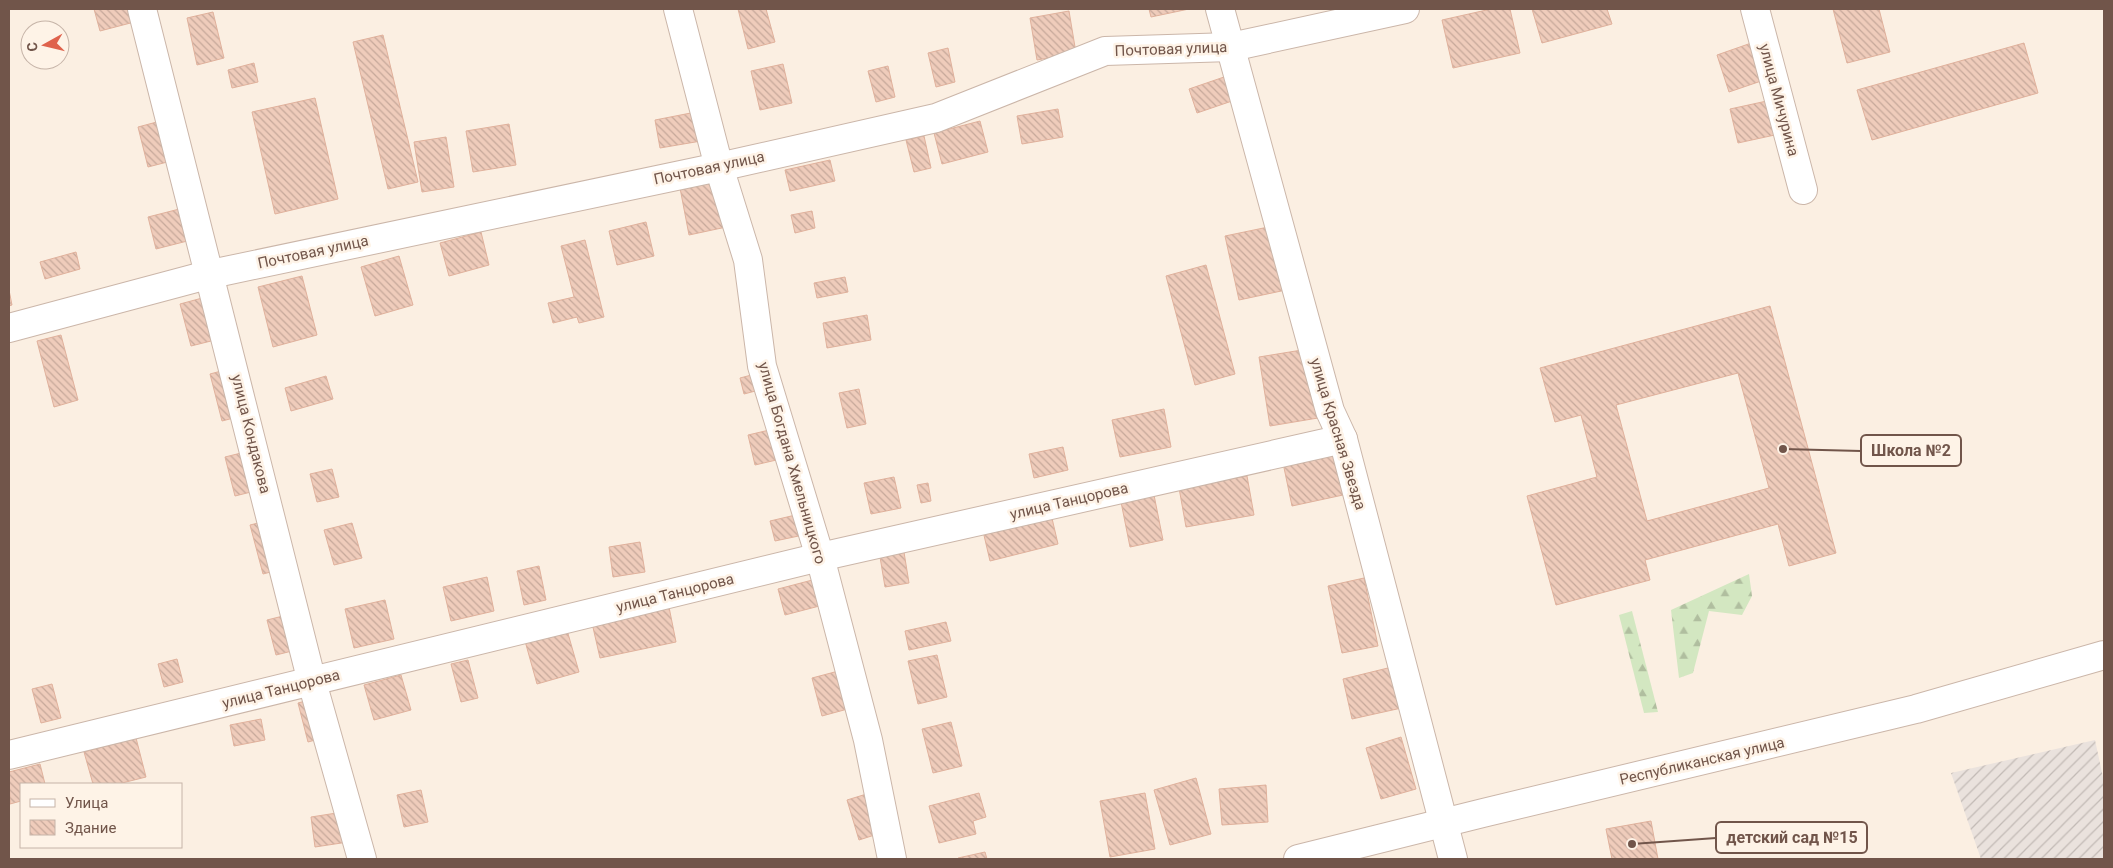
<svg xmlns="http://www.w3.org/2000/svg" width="2113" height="868" font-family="Roboto,sans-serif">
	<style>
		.industrial { fill: url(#industrial-furrows) }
		.forest { fill: url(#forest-firs) }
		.building { fill: url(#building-back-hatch); stroke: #e0b19c; fill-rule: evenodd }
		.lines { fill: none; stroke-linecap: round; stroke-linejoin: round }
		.minor-casing { stroke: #cbb6a9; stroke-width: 30 }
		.minor { stroke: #fff; stroke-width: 28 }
		.labels { text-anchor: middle; stroke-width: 5; stroke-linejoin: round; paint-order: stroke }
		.street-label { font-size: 15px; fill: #71554a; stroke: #fef3e7 }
		.leader { fill: none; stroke: #71554a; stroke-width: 2 }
		.callout-dot { fill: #71554a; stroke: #fef3e7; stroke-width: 2 }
		.callout { fill: #fef3e7; stroke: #71554a; stroke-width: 2 }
		.callout-label { font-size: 16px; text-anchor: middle; font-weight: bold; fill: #71554a }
	</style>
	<defs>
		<pattern id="industrial-furrows" width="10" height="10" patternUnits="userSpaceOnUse" patternTransform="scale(1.25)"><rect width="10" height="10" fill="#eae2dd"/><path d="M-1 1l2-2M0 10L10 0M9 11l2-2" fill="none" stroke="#c2bab5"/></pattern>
		<pattern id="forest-firs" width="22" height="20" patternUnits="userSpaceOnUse" patternTransform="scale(1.25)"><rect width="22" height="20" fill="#d3e7c1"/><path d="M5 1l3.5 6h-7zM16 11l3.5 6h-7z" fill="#b0be9f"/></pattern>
		<pattern id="building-back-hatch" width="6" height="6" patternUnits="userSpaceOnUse" patternTransform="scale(1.25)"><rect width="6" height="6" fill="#efccbb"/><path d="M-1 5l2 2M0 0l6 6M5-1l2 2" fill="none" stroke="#c6a89a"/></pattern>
	</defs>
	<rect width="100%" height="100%" fill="#fbefe2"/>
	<path class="industrial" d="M 2095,740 L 2104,782 L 2104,859 L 1981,859 L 1951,773 Z"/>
	<g class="forest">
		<path d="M 1749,574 L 1752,596 L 1742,615 L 1709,611 L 1693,673 L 1679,678 L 1671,610 Z"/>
		<path d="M 1632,611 L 1658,712 L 1644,713 L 1619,615 Z"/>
	</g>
	<g class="building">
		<path d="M 94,9 L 139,9 L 142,20 L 100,31 Z"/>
		<path d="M 738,9 L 766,9 L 775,42 L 748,49 Z"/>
		<path d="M 1149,9 L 1189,9 L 1151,17 Z"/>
		<path d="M 1491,9 L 1510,9 L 1520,53 L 1453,68 L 1442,20 Z"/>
		<path d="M 1532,9 L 1607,9 L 1612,24 L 1542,43 Z"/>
		<path d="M 1833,9 L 1879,9 L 1890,52 L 1847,63 Z"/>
		<path d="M 1069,11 L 1076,53 L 1037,60 L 1030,18 Z"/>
		<path d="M 213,12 L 224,58 L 197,65 L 187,18 Z"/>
		<path d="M 383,35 L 418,182 L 388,189 L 353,42 Z"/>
		<path d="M 1757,41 L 1770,78 L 1729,92 L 1717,55 Z"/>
		<path d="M 2024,43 L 2038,93 L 1872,140 L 1857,90 Z"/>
		<path d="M 948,48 L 955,82 L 936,87 L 928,53 Z"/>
		<path d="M 254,63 L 258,82 L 232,88 L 228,70 Z"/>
		<path d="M 783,64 L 792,103 L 760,110 L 751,71 Z"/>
		<path d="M 888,66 L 895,97 L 876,102 L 868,71 Z"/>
		<path d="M 1224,77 L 1232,101 L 1197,113 L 1189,89 Z"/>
		<path d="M 315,98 L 338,199 L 275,214 L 252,112 Z"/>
		<path d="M 1776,99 L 1784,133 L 1738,143 L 1730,109 Z"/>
		<path d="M 1058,109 L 1063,137 L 1022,144 L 1017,116 Z"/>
		<path d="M 701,111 L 707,140 L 660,148 L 655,120 Z"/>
		<path d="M 168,119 L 179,159 L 148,167 L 138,127 Z"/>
		<path d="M 980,121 L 988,152 L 942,164 L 934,133 Z"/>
		<path d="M 509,124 L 516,165 L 473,172 L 466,131 Z"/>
		<path d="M 924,136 L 931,168 L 914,172 L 906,140 Z"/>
		<path d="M 446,137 L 454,187 L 422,192 L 414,142 Z"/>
		<path d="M 830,160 L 835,181 L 790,191 L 785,170 Z"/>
		<path d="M 723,180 L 731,226 L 689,235 L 680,188 Z"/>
		<path d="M 195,205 L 203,237 L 156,249 L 148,217 Z"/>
		<path d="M 812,211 L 815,228 L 795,233 L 791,215 Z"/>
		<path d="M 646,222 L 654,256 L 617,265 L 609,231 Z"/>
		<path d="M 1273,226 L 1286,290 L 1239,300 L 1225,236 Z"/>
		<path d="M 481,232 L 489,265 L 449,276 L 440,243 Z"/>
		<path d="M 585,240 L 604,317 L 579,323 L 577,317 L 553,323 L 548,303 L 574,297 L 561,246 Z"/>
		<path d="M 76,252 L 80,269 L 45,279 L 40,262 Z"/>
		<path d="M 399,256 L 413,305 L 375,316 L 361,267 Z"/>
		<path d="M 1206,265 L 1235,374 L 1195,385 L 1166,276 Z"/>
		<path d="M 302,276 L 317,335 L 273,347 L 258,287 Z"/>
		<path d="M 845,277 L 848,292 L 817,298 L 814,283 Z"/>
		<path d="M 9,290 L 12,305 L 9,306 Z"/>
		<path d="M 217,294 L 227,337 L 191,346 L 180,304 Z"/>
		<path d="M 1770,306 L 1836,553 L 1789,566 L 1778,524 L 1645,560 L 1650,580 L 1556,605 L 1527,496 L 1597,477 L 1581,415 L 1555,422 L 1540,368 ZM 1738,373 L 1769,488 L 1647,521 L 1616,405 Z"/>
		<path d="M 867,315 L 871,340 L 827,348 L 823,323 Z"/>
		<path d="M 61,335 L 78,400 L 54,407 L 37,341 Z"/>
		<path d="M 1308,349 L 1318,418 L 1270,426 L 1259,357 Z"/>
		<path d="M 236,367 L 249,414 L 222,421 L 210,374 Z"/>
		<path d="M 763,372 L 767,388 L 744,394 L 740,378 Z"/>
		<path d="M 326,376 L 333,399 L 291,411 L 285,388 Z"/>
		<path d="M 859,389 L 866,424 L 847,428 L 839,393 Z"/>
		<path d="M 1164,409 L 1171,447 L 1120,457 L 1112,420 Z"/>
		<path d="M 778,428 L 785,458 L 755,465 L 748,435 Z"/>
		<path d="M 1063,447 L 1068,470 L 1034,478 L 1029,454 Z"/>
		<path d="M 257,449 L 267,488 L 235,496 L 225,457 Z"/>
		<path d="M 1333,451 L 1343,495 L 1292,506 L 1283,463 Z"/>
		<path d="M 332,469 L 339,497 L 317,502 L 310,474 Z"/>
		<path d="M 1247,476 L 1254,515 L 1186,527 L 1179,488 Z"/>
		<path d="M 894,477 L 901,508 L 871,514 L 864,483 Z"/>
		<path d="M 928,483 L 931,501 L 921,503 L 917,485 Z"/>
		<path d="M 1154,495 L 1163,540 L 1130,547 L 1121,502 Z"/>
		<path d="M 804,513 L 808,534 L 775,541 L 770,521 Z"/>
		<path d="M 1051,514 L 1058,544 L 990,561 L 983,531 Z"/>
		<path d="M 274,519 L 286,568 L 263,574 L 250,525 Z"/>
		<path d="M 352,523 L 362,558 L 334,565 L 324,530 Z"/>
		<path d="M 640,542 L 645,572 L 613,577 L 609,547 Z"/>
		<path d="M 903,546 L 909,583 L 885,587 L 879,551 Z"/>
		<path d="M 539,566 L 546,600 L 524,605 L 517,571 Z"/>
		<path d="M 487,577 L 494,611 L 451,621 L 443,587 Z"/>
		<path d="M 820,578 L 827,604 L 785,615 L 778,589 Z"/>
		<path d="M 1364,578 L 1378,646 L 1342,653 L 1328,586 Z"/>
		<path d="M 385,600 L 394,639 L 354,648 L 345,609 Z"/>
		<path d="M 669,607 L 676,642 L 600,658 L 592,623 Z"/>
		<path d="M 299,612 L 308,647 L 276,655 L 267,620 Z"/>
		<path d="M 946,622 L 951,641 L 909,650 L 905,631 Z"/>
		<path d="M 567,630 L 579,672 L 537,684 L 525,641 Z"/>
		<path d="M 937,655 L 947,697 L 918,704 L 908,661 Z"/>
		<path d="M 177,659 L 183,682 L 164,687 L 158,664 Z"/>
		<path d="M 468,660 L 478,698 L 461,702 L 451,664 Z"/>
		<path d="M 1396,666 L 1406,707 L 1352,719 L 1343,679 Z"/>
		<path d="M 846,669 L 855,707 L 822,716 L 812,678 Z"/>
		<path d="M 401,675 L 411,710 L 374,720 L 364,685 Z"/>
		<path d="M 52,684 L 61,718 L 41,723 L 32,689 Z"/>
		<path d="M 320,697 L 330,736 L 308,742 L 298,703 Z"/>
		<path d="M 261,719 L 265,740 L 234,746 L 230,725 Z"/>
		<path d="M 951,722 L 962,766 L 933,773 L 922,729 Z"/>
		<path d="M 1401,737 L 1416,789 L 1381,799 L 1366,748 Z"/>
		<path d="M 136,738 L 146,777 L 118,784 L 93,784 L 84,752 Z"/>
		<path d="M 40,764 L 45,784 L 21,784 L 21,801 L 10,804 L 9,772 Z"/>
		<path d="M 1196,778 L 1211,834 L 1170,845 L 1154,790 Z"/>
		<path d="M 1266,785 L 1268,822 L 1222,825 L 1219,789 Z"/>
		<path d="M 421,790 L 428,822 L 404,827 L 397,795 Z"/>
		<path d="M 873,792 L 884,832 L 859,840 L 847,800 Z"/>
		<path d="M 979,793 L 986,817 L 973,821 L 976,834 L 939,843 L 929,806 Z"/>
		<path d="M 1145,793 L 1155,849 L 1110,857 L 1100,801 Z"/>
		<path d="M 343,812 L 348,842 L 315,847 L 311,817 Z"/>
		<path d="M 1651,821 L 1658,859 L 1612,859 L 1606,829 Z"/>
		<path d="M 985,852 L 987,859 L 958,859 L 958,858 Z"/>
	</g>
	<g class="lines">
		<g class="minor-casing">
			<g id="minor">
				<path d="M 142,9 L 312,682 L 362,859"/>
				<path d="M 678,9 L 719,167 L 748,260 L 762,366 L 820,557 L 868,740 L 892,859"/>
				<path d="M 1220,9 L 1330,411 L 1343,439 L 1453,859"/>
				<path d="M 1755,9 L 1803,190"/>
				<path d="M 9,328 L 211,274 L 719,167 L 936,118 L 1105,51 L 1231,47 L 1405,9"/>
				<path d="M 9,755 L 820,557 L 1343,439"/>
				<path d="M 1298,859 L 1483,813 L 1916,709 L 2104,655"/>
			</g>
		</g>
		<use href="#minor" class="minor"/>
	</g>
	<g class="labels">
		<g class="street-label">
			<text transform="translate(1171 49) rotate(-2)" y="5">Почтовая улица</text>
			<text transform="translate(1779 100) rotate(75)" y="5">улица Мичурина</text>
			<text transform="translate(709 168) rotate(-12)" y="5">Почтовая улица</text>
			<text transform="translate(313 252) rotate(-12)" y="5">Почтовая улица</text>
			<text transform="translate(251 434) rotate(76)" y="5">улица Кондакова</text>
			<text transform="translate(1338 434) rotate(73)" y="5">улица Красная Звезда</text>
			<text transform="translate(792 463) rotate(74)" y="5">улица Богдана Хмельницкого</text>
			<text transform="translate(1069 501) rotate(-13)" y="5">улица Танцорова</text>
			<text transform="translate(675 593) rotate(-14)" y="5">улица Танцорова</text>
			<text transform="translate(281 689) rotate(-14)" y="5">улица Танцорова</text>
			<text transform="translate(1702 761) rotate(-13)" y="5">Республиканская улица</text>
		</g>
	</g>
	<path class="leader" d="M1783 449L1861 451M1632 844L1716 838"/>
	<g class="callout-dot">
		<circle cx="1783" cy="449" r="5"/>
		<circle cx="1632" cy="844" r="5"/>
	</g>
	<g class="callout">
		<rect x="1861" y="435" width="100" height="31" rx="5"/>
		<rect x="1716" y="822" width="151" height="31" rx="5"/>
	</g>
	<g class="callout-label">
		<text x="1911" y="456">Школа №2</text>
		<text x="1792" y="843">детский сад №15</text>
	</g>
	<rect width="2113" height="868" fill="none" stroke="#71554a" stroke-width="20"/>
	<rect x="20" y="783" width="162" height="65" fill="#fef3e7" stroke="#c6b4a8"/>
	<rect x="30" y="799" width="25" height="8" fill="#ffffff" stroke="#c6b4a8"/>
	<text x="65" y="808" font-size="15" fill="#71554a">Улица</text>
	<rect x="30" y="820" width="25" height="15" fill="url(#building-back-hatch)" stroke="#c6b4a8"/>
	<text x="65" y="833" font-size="15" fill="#71554a">Здание</text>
	<g transform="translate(45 45) rotate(262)"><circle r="24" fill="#fef3e7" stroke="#c6b4a8"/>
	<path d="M0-4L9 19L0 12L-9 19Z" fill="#df624c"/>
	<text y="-8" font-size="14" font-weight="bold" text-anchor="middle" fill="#71554a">С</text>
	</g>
</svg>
